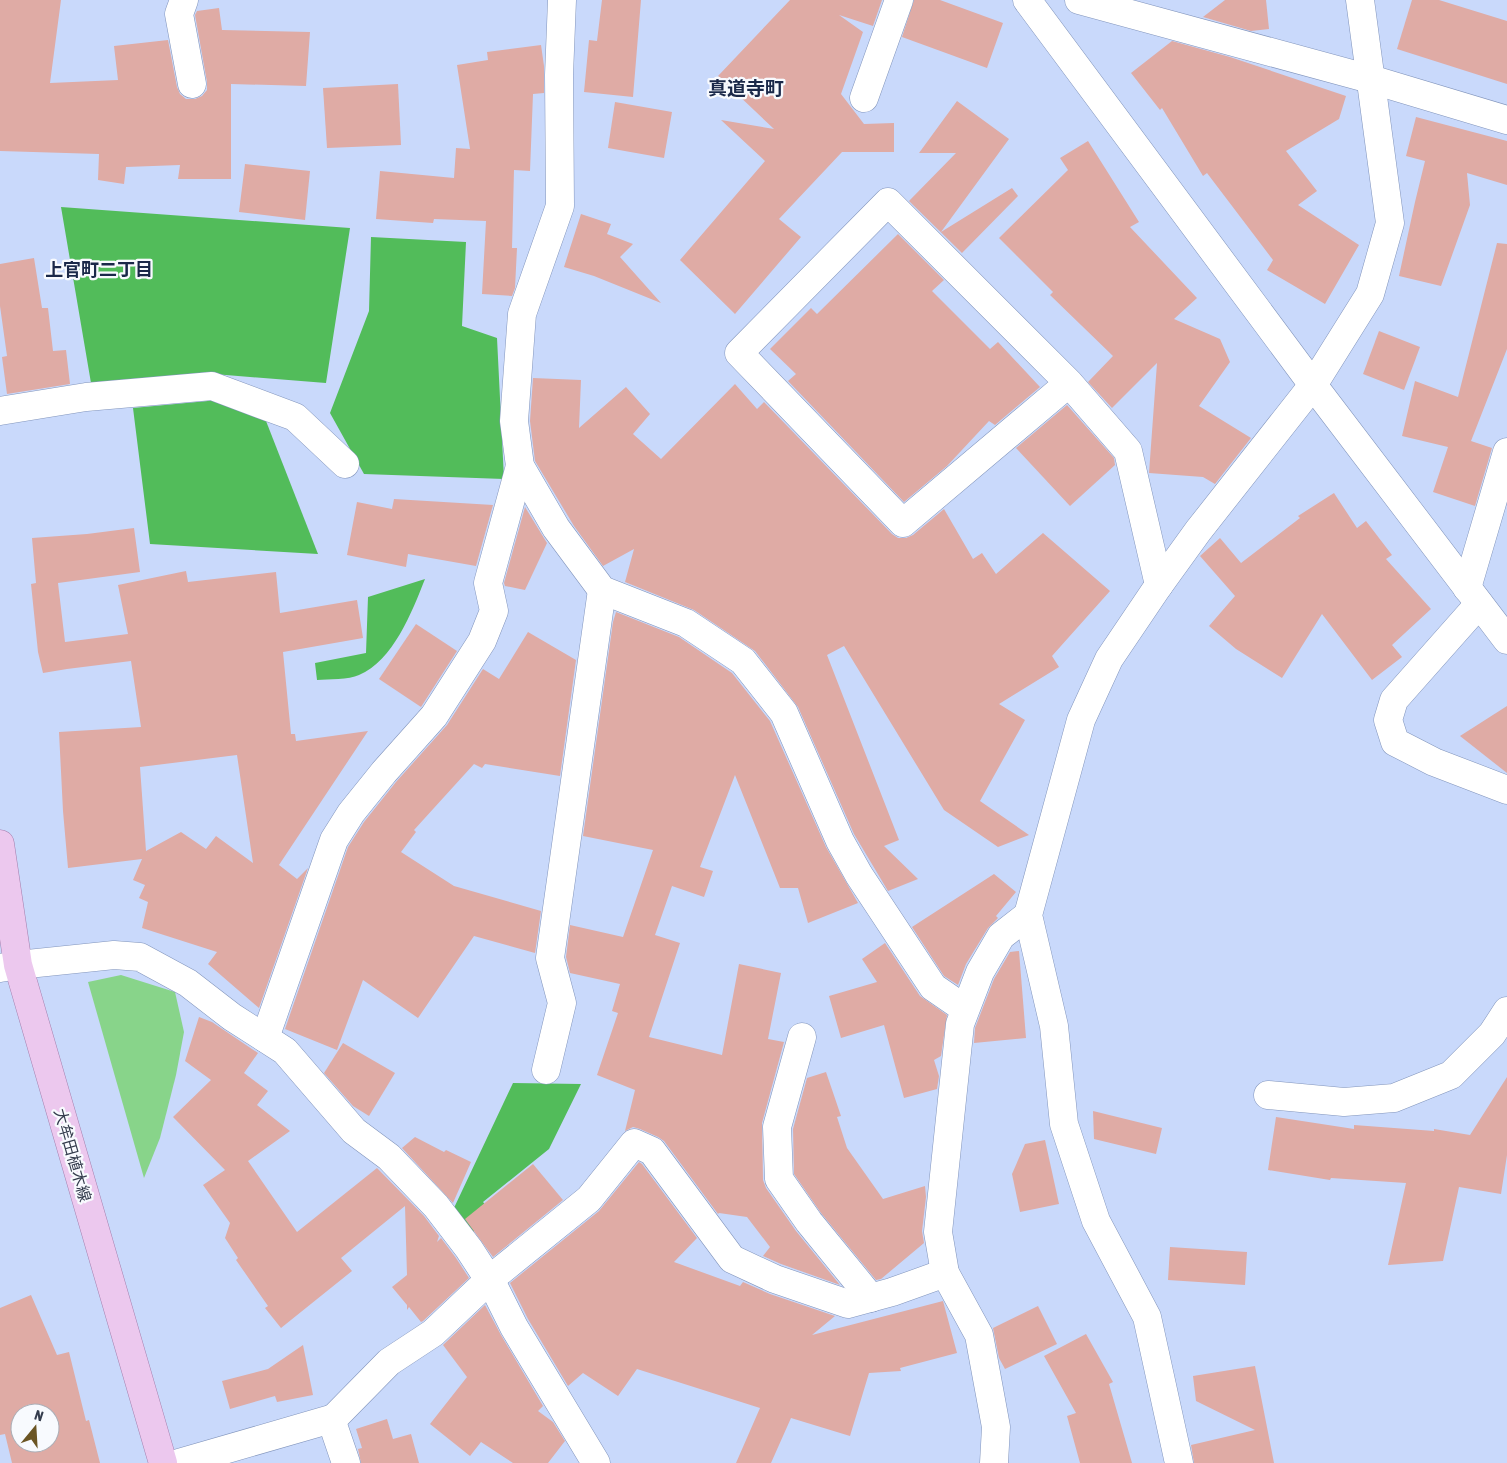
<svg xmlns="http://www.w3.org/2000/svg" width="1507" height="1463" font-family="'Asap Condensed','Noto Sans JP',sans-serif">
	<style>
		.green { fill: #88d48a }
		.forest { fill: #52bc5a }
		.building { fill: #dfaba5; fill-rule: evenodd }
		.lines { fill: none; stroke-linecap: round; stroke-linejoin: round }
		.minor-casing { stroke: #8295bc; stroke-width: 29 }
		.tertiary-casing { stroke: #8295bc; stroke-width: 29 }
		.secondary-casing { stroke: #8295bc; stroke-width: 29 }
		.primary-casing { stroke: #a480ae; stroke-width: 29 }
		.minor { stroke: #fff; stroke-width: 28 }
		.tertiary { stroke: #fff; stroke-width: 28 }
		.secondary { stroke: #fff; stroke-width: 28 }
		.primary { stroke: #ecc8ee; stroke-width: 28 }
		.labels { text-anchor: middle; stroke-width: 4.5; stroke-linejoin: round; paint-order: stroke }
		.street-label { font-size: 16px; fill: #343c4d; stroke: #f8fafe }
		.neighbourhood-label { font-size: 18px; font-weight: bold; fill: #1a2849; stroke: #f8fafe }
		.quarter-label { font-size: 19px; font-weight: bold; fill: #1a2849; stroke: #f8fafe }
	</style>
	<rect width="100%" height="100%" fill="#c9d9fb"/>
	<path class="green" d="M 121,975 L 175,992 L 184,1032 L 176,1075 L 160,1138 L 144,1178 L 88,982 Z"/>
	<g class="forest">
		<path d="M 61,207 L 350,228 L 326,383 L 214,374 L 91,383 Z"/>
		<path d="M 371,237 L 466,242 L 462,326 L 497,338 L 504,479 L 364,474 L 330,413 L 369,311 Z"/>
		<path d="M 229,399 L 266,421 L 318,554 L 150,544 L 133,408 Z"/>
		<path d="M 425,579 C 412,612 393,661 359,675 C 349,680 328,679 317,680 L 315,663 L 366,653 L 368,597 Z"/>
		<path d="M 513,1083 L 581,1084 L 549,1149 L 483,1202 L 495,1216 L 470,1234 L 453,1210 Z"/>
	</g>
	<g class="building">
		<path d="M 0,0 L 61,0 L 50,83 L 118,80 L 114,46 L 168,40 L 177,87 L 180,94 L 186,99 L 195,99 L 202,96 L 207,90 L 207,82 L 195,15 L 197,11 L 219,8 L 222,30 L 310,32 L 306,86 L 231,84 L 231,179 L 178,179 L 180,165 L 126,167 L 124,184 L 98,180 L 99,154 L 0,151 Z"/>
		<path d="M 602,0 L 641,0 L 633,97 L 584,92 L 589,40 L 597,41 Z"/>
		<path d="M 790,0 L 882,0 L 873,26 L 839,15 L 863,32 L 841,94 L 864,124 L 894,123 L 894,152 L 842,152 L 779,219 L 801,237 L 735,314 L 680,260 L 765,161 L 721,120 L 774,129 L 718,76 Z"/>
		<path d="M 914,0 L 940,0 L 1003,23 L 987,68 L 902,37 Z"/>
		<path d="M 1225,0 L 1266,0 L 1269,29 L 1251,31 L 1203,17 Z"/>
		<path d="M 1412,0 L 1439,0 L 1507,21 L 1507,84 L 1397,49 Z"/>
		<path d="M 1172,41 L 1230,57 L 1346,96 L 1339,119 L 1286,151 L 1317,191 L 1298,205 L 1359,245 L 1325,304 L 1267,270 L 1273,260 L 1207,173 L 1203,176 L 1162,108 L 1160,110 L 1131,73 Z"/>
		<path d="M 541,45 L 544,66 L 544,93 L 533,94 L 530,171 L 514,170 L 512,248 L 517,248 L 515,288 L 512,296 L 482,294 L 486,221 L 434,219 L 433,223 L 376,219 L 380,171 L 454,178 L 456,148 L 470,149 L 457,65 L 488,60 L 487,52 Z"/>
		<path d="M 398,84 L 401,145 L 327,148 L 323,88 Z"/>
		<path d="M 957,101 L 1009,139 L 941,232 L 1012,188 L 1018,196 L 962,253 L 909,201 L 956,153 L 919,153 Z"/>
		<path d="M 615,102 L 672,112 L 664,158 L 608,148 Z"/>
		<path d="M 1416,117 L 1507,141 L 1507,185 L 1467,173 L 1470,205 L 1441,286 L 1399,276 L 1415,202 L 1425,161 L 1406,156 Z"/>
		<path d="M 1088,141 L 1139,222 L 1130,227 L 1197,298 L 1174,319 L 1220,339 L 1230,362 L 1199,406 L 1251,438 L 1215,484 L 1203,477 L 1149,473 L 1157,363 L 1112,408 L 1088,382 L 1113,356 L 1050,295 L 1053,292 L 999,238 L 1068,170 L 1060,158 Z"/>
		<path d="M 245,164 L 310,171 L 305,220 L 239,212 Z"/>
		<path d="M 581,214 L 611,224 L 607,234 L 633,244 L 620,257 L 661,303 L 594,276 L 564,267 Z"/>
		<path d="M 898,234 L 944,280 L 932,291 L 990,349 L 998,342 L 1040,387 L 995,425 L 989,421 L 947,466 L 904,502 L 788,381 L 796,374 L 770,349 L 811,308 L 817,314 Z"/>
		<path d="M 1497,243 L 1507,244 L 1507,349 L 1471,441 L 1492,448 L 1475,506 L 1433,492 L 1448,447 L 1402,436 L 1415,381 L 1458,397 Z"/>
		<path d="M 34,258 L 42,308 L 48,308 L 53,351 L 66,350 L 70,384 L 7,394 L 2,357 L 7,356 L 0,306 L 0,264 Z"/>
		<path d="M 1379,331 L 1420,347 L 1404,390 L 1363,374 Z"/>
		<path d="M 533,378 L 581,380 L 579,428 L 626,387 L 650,414 L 633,434 L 661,459 L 735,384 L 757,409 L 764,402 L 892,534 L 898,538 L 906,538 L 913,535 L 944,509 L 973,559 L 982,553 L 996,574 L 1043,533 L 1110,591 L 1052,656 L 1059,667 L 999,704 L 1025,720 L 980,801 L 1029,835 L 998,847 L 944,810 L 844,646 L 827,655 L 899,840 L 884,846 L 918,879 L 888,891 L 854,834 L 798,707 L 755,651 L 694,610 L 625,582 L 634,549 L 603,566 L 574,526 L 535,461 L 530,421 Z"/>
		<path d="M 1067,405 L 1114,458 L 1115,465 L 1070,506 L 1016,448 Z"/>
		<path d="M 1334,493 L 1357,528 L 1366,521 L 1392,555 L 1386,559 L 1431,609 L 1392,645 L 1402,657 L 1372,680 L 1322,614 L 1282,678 L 1236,649 L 1209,626 L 1235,596 L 1200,556 L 1220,538 L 1241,563 L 1300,518 L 1298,516 Z"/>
		<path d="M 394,499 L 493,505 L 476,566 L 408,554 L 406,567 L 347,555 L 357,502 L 392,509 Z"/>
		<path d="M 525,507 L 547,543 L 525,590 L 505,586 L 504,583 Z"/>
		<path d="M 134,528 L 140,572 L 58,583 L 65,642 L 128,634 L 118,585 L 186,571 L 188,582 L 276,572 L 280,613 L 357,600 L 363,638 L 283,652 L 291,734 L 295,734 L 296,741 L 368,731 L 279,865 L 297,879 L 308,868 L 259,1008 L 208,964 L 217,952 L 142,928 L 148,902 L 139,898 L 145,885 L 133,880 L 142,859 L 68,868 L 63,811 L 59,732 L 141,727 L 131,661 L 67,669 L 43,673 L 38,652 L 31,584 L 36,583 L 32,538 L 87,534 ZM 237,755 L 253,863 L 216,836 L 206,849 L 181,832 L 146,851 L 140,767 Z"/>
		<path d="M 616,612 L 679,637 L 732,673 L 770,721 L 826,847 L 858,903 L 808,923 L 798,888 L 780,888 L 735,775 L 700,867 L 713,871 L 704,897 L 672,886 L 655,935 L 680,943 L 649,1037 L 722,1055 L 739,964 L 781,973 L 768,1039 L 784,1042 L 762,1123 L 763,1180 L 766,1188 L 796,1231 L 840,1285 L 781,1264 L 763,1256 L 770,1247 L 747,1217 L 719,1213 L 718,1214 L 664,1141 L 658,1137 L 640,1129 L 633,1127 L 625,1131 L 635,1090 L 597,1075 L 618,1013 L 612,1011 L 620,984 L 570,973 L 566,957 L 570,925 L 623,937 L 653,850 L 583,836 L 613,622 Z"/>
		<path d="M 416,624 L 457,651 L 421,707 L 379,679 Z"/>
		<path d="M 528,632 L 576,660 L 560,776 L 485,764 L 482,768 L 474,764 L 414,830 L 416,832 L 401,852 L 454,886 L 541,911 L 535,953 L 474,936 L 418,1018 L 363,980 L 337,1050 L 285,1029 L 348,847 L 364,822 L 396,782 L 447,725 L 483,669 L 499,679 Z"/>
		<path d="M 1507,706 L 1507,773 L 1460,736 Z"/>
		<path d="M 994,874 L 1016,892 L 996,916 L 998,918 L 988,928 L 966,964 L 958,985 L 944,976 L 912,927 Z"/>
		<path d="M 885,943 L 920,996 L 947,1015 L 941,1056 L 934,1060 L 939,1076 L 937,1089 L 904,1098 L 884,1025 L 841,1038 L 829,996 L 877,982 L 862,959 Z"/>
		<path d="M 1019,951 L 1026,1038 L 974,1043 L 975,1028 L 994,979 L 1010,952 Z"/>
		<path d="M 199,1017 L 212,1022 L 258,1053 L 244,1073 L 268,1091 L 257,1105 L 290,1131 L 248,1161 L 297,1232 L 377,1168 L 424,1216 L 439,1236 L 437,1242 L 441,1238 L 456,1258 L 469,1278 L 423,1321 L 421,1322 L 409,1307 L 407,1310 L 407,1305 L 392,1287 L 407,1275 L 405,1206 L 341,1258 L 352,1271 L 281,1328 L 265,1308 L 268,1306 L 236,1260 L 238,1258 L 225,1238 L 230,1223 L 203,1185 L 225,1170 L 173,1117 L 211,1080 L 185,1061 Z"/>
		<path d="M 343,1043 L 395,1073 L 369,1116 L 353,1106 L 324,1073 Z"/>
		<path d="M 826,1072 L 841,1116 L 837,1117 L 847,1148 L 883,1199 L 925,1186 L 926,1197 L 922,1231 L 924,1243 L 881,1279 L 876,1280 L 821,1213 L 794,1174 L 793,1129 L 807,1078 Z"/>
		<path d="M 1507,1077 L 1507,1155 L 1501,1194 L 1459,1187 L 1443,1261 L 1388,1265 L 1406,1183 L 1331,1178 L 1330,1180 L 1268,1170 L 1276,1117 L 1354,1129 L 1354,1125 L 1434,1131 L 1434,1129 L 1470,1135 Z"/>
		<path d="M 1093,1111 L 1162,1128 L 1156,1154 L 1094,1139 Z"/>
		<path d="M 415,1137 L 444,1152 L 446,1150 L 471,1162 L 453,1203 L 402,1148 Z"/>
		<path d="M 1045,1140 L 1059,1204 L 1020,1212 L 1012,1174 L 1025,1144 Z"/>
		<path d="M 639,1162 L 642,1164 L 697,1238 L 674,1262 L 740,1286 L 743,1282 L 770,1294 L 835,1316 L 812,1335 L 943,1301 L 957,1353 L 900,1368 L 901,1371 L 869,1373 L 850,1436 L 791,1418 L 771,1463 L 736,1463 L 760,1408 L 637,1369 L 618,1396 L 583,1373 L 568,1386 L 528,1319 L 510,1283 L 599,1211 Z"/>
		<path d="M 533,1164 L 563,1200 L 493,1257 L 465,1219 Z"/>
		<path d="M 1170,1247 L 1247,1252 L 1245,1285 L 1168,1280 Z"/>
		<path d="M 31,1295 L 57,1355 L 69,1352 L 86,1421 L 89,1420 L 100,1463 L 12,1463 L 5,1434 L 0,1435 L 0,1308 ZM 20,1413 L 50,1413 L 50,1443 L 20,1443 Z"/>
		<path d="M 485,1305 L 501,1335 L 543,1406 L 538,1411 L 553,1422 L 565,1441 L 548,1463 L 513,1463 L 481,1442 L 470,1456 L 430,1424 L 467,1377 L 443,1345 Z"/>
		<path d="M 1038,1306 L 1057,1344 L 1005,1369 L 999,1358 L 993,1328 Z"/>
		<path d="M 1086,1334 L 1113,1382 L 1109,1384 L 1132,1463 L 1080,1463 L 1067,1416 L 1076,1413 L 1044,1356 Z"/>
		<path d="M 303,1345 L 313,1395 L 277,1402 L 275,1396 L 230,1409 L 222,1381 L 268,1369 Z"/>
		<path d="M 1255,1366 L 1274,1463 L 1194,1463 L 1191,1445 L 1255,1430 L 1196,1401 L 1193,1376 Z"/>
		<path d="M 387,1419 L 393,1439 L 411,1434 L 419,1463 L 361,1463 L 358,1449 L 362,1448 L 356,1429 Z"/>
	</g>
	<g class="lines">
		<g class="minor-casing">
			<g id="minor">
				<path d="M 184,0 L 179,14 L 192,84"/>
				<path d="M 562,0 L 559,75 L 560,206 L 522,314 L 514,421 L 520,466 L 556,528 L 602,590 L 686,623 L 743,661 L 784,713 L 840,841 L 859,875 L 933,987 L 965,1009"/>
				<path d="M 1079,0 L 1370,79 L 1507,120"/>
				<path d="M 864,98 L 899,0"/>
				<path d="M 1069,383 L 903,523 L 739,353 L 888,202 L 1069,383 L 1128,451 L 1159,585"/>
				<path d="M 0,411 L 86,397 L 212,386 L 295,417 L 345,464"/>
				<path d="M 1467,588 L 1507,452"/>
				<path d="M 1479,604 L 1394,700 L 1388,720 L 1395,742 L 1434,762 L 1507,790"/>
				<path d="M 18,965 L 114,955 L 140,957 L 188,983 L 232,1017 L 285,1051 L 354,1131 L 389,1157 L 436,1206 L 469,1249 L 495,1289 L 514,1327 L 596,1463"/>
				<path d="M 802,1037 L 777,1127 L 779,1179 L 809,1222 L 871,1298"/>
				<path d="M 265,1038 L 334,840 L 351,813 L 384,772 L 434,716 L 482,641 L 494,611 L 488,583 L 520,466"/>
				<path d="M 546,1070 L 562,1003 L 550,958 L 602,590"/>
				<path d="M 1268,1095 L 1344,1102 L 1394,1098 L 1451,1075 L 1492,1034 L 1507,1011"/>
				<path d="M 331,1421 L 389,1362 L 433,1333 L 489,1280 L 589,1199 L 634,1143 L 652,1151 L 732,1259 L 775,1279 L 848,1304 L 892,1292 L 945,1273"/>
				<path d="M 179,1463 L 331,1419 L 346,1463"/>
				<path d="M 994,1463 L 996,1427 L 979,1335 L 945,1273 L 938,1232 L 960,1024 L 980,972 L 1001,936 L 1028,915"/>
				<path d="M 1179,1463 L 1147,1317 L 1096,1221 L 1064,1124 L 1054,1026 L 1028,915 L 1081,720 L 1109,659 L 1159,585 L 1198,531 L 1313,385 L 1370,294 L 1390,223 L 1360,0"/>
			</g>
		</g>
		<g class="tertiary-casing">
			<path id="tertiary" d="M 1027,0 L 1313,385 L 1507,640"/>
		</g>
		<g class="secondary-casing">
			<path id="secondary" d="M 0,968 L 18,965"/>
		</g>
		<g class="primary-casing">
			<path id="primary" d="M 0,844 L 18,965 L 163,1463"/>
		</g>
		<use href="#minor" class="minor"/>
		<use href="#tertiary" class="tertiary"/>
		<use href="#secondary" class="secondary"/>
		<use href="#primary" class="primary"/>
	</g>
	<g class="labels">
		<g class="street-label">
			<text transform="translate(73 1155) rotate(74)" y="6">大牟田植木線</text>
		</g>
		<g class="neighbourhood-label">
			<text x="99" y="276">上官町二丁目</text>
		</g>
		<g class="quarter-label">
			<text x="746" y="95">真道寺町</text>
		</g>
	</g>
	<g transform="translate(35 1428) rotate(18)"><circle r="24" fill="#f8fafe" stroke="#aaaeb7"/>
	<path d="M0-4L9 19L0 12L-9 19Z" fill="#6b5524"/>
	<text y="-8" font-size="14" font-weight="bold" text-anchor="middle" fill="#343c4d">N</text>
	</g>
</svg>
